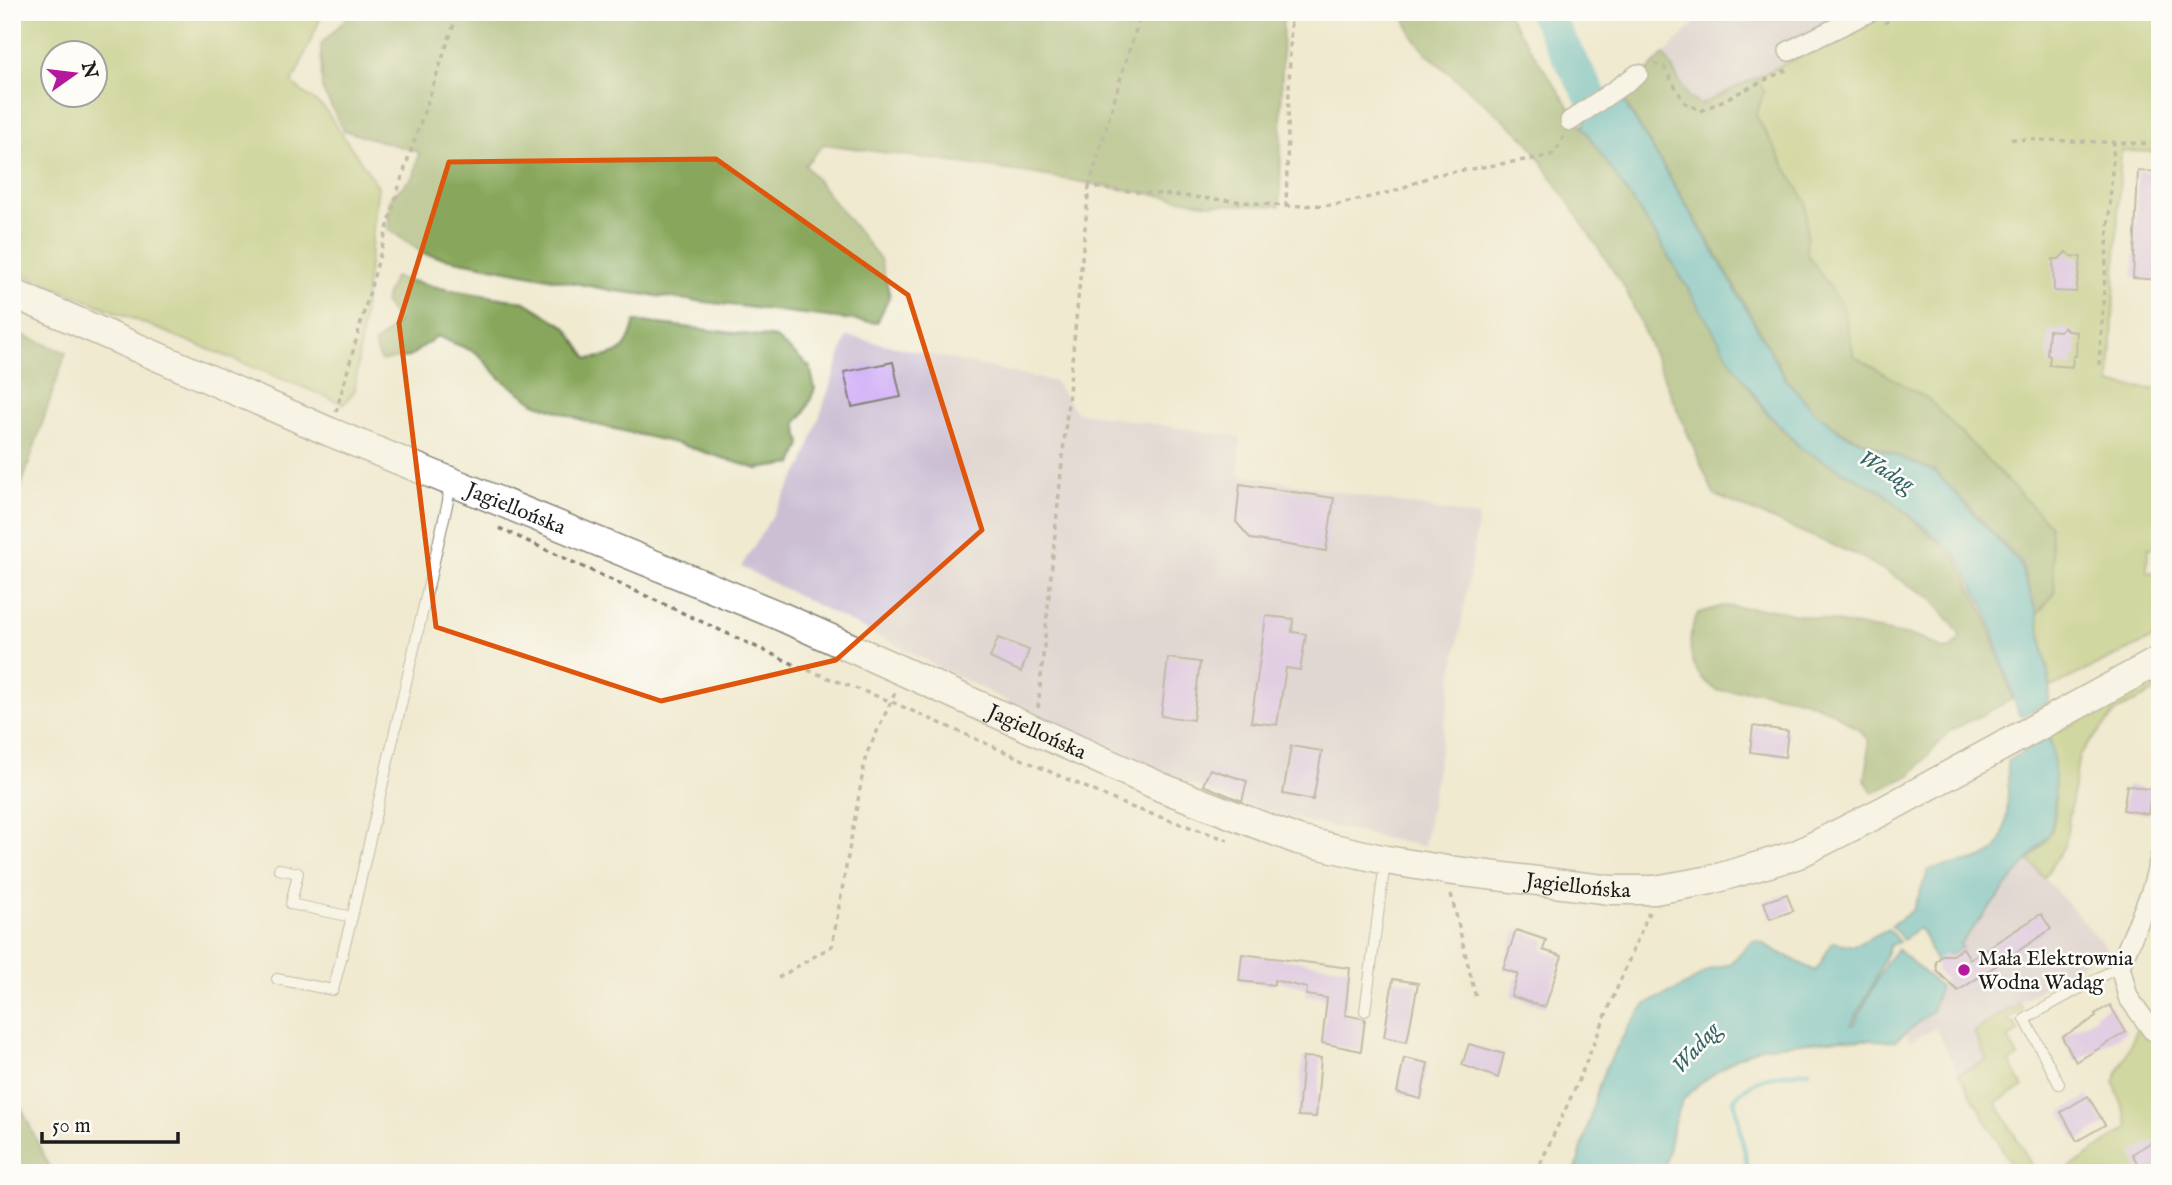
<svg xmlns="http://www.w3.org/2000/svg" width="2172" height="1185" font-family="'IM FELL English',serif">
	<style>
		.industrial { fill: #ccbfd4 }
		.green { fill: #abc166; stroke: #646e41; stroke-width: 2; fill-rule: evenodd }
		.forest { fill: #88a75b; stroke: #52623c; stroke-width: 2 }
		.water { fill: #4bb8c6; stroke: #346a71; stroke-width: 2 }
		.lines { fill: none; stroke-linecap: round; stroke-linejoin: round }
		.stream { stroke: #4bb8c6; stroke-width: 5 }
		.river { stroke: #4bb8c6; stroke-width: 33 }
		.building { fill: #d0adf8 }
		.lane-casing { stroke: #868376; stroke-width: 12 }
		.street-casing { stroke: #868376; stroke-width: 22 }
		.secondary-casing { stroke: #868376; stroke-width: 31 }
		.path { stroke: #868376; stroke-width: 3.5; stroke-dasharray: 5 5; stroke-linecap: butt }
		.lane { stroke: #fff; stroke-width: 10 }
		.street { stroke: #fff; stroke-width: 19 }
		.secondary { stroke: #fff; stroke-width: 28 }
		.marked { fill: none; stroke: #de560d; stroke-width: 5; stroke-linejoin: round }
		.poi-dot { fill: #b5179e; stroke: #fdfcf7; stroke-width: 2.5 }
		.labels { text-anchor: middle; stroke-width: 5; stroke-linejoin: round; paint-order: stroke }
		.street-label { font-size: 21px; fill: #1c1c1c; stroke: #fdfcf7 }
		.poi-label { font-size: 21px; fill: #1c1c1c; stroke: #fdfcf7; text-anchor: start }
		.water-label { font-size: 23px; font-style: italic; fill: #316268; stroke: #fdfcf7 }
	</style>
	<rect width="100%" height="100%" fill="#fdfcf7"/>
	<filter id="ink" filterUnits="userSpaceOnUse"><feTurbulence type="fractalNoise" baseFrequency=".0143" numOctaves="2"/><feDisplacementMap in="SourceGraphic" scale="14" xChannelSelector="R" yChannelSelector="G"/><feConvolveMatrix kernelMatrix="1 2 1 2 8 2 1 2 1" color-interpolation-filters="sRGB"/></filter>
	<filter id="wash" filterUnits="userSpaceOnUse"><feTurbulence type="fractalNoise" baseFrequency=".00686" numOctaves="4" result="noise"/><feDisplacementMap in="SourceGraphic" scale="28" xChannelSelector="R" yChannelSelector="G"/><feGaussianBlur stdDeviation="1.57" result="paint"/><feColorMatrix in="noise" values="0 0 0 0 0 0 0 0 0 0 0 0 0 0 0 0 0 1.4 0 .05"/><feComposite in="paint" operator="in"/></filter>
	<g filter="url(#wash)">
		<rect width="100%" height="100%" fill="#f0ead0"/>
		<g class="industrial">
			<path d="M 1706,12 L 1890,12 L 1700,105 L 1688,97 L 1664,54 Z"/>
			<path d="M 847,336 L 1055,382 L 1076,412 L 1241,437 L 1238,474 L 1479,517 L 1424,847 L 1283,816 L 1231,801 L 1042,719 L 741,567 L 803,465 Z"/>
			<path d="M 2029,860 L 2107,948 L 1974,1031 L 1987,1060 L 1959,1074 L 1935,1028 L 1911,1041 L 1905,1033 L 1932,1011 L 1945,978 L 1958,991 L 1993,969 L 1982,952 L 1970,959 L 1960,944 Z"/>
		</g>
		<g class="green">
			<path d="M 12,12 L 323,12 L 292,84 L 324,108 L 378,186 L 355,390 L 344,404 L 12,270 ZM 94,52 L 94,94 L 52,94 L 52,52 Z"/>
			<path d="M 1890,12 L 2160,12 L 2160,152 L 2121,151 L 2110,384 L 2160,390 L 2160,548 L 2148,548 L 2147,572 L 2160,573 L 2160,635 L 2051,687 L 2037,614 L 2055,593 L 1928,399 L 1854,357 L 1843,307 L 1807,254 L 1806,202 L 1756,116 L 1764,91 L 1757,77 Z"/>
			<path d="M 2160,677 L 2160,689 L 2117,711 L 2079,755 L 2065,845 L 2044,878 L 2029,860 C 2036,852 2045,844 2050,834 C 2062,811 2050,762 2051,735 Z"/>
			<path d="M 2019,1003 L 2023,1009 L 2008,1019 L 2011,1024 L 2014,1022 L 2019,1032 L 2008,1038 L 2018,1057 L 2010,1062 L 2023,1087 L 1996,1102 L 2036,1173 L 2016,1173 L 1959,1074 L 1987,1060 L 1974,1032 Z"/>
			<path d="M 2138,1027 L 2147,1037 L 2160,1046 L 2160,1173 L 2062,1173 L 2129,1127 L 2114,1082 Z"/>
		</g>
		<g class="forest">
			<path d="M 353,12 L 1283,12 L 1280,206 L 1208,204 L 1035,174 L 824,144 L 805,165 L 880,259 L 890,295 L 877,323 L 615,291 L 424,254 L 388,229 L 390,198 L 414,176 L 419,152 L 344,131 L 322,89 L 321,44 Z"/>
			<path d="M 1401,12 L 1506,12 L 1661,244 L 1737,370 L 1767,414 L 1802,450 L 1882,492 L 1954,556 L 1984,612 L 2013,699 L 1948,732 L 1911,775 L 1873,793 L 1865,780 L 1868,760 L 1868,740 L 1858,729 L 1831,711 L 1800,699 L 1757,691 L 1718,691 C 1688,675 1684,640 1698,613 L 1723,606 L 1768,609 L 1922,638 L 1945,650 L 1952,648 L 1960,638 L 1958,632 L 1931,598 L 1861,557 L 1714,495 L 1626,290 L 1527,140 L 1427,54 L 1412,35 Z"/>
			<path d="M 1664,54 L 1688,97 L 1700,105 L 1757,77 L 1764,91 L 1756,116 L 1806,202 L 1807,254 L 1843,307 L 1854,356 L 1928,399 L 2050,525 L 2055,593 L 2037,614 L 2021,562 L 1935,471 L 1842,432 L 1814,411 L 1787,380 L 1720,260 L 1622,97 Z"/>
			<path d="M 394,277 L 445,289 L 525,302 L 566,327 L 588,359 C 619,355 627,354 635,321 L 776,338 L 810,367 L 815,389 L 805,412 L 796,423 L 801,444 L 793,464 L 757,469 L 679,444 L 593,424 L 535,403 L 501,379 L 477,353 L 437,336 L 409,357 L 381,361 L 374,344 L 398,323 L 384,302 Z"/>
			<path d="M 12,331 L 66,352 L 12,514 Z"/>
			<path d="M 12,1088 L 52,1173 L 12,1173 Z"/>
		</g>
		<g class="water">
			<path d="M 1619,98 L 1623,100 L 1719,261 L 1786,380 L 1814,411 L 1841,433 L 1935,472 L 2019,563 L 2037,614 L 2050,687 L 2047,703 L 2022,716 L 2019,715 L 1986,609 L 1956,554 L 1882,491 L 1803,450 L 1768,413 L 1736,369 L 1661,243 L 1583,127 L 1585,120 Z"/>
			<path d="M 2049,737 C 2056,758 2057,811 2050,833 L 1960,944 L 1963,948 L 1936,962 C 1927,951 1930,940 1919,928 L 1903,939 L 1891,926 L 1913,910 L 1929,869 C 1948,865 1972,863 1989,855 C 2013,842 2007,784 2008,761 Z"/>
			<path d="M 1888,929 L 1899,942 L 1890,945 L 1873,984 L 1851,1025 L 1854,1025 L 1886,963 L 1897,949 L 1940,986 L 1932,1011 L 1895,1041 L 1841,1039 L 1761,1047 L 1737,1058 L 1698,1085 L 1683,1100 L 1673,1126 L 1664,1173 L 1575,1173 L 1595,1098 L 1605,1069 L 1629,1026 L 1646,1004 L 1688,984 L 1708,970 L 1730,964 L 1752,941 L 1758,941 L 1815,971 C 1824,962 1825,950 1834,942 L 1854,946 Z"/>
		</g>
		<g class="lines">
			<path class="stream" d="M 1749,1173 L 1734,1099 C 1753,1076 1780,1074 1809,1071"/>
			<path class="river" d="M 1544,12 L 1613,136"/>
		</g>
		<g id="blocks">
			<g class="building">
				<path d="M 2138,171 L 2160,172 L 2160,280 L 2133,278 Z"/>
				<path d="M 2066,252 L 2071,256 L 2081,257 L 2076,292 L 2054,291 L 2053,259 L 2059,259 Z"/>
				<path d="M 2064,327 L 2068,331 L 2077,332 L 2076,356 L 2073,356 L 2072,367 L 2049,365 L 2050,355 L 2047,355 L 2049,330 L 2059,331 Z"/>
				<path d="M 893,362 L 901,397 L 852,407 L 844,372 Z"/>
				<path d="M 1240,484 L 1334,498 L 1326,551 L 1251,539 L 1236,522 Z"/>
				<path d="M 1266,616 L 1293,619 L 1292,632 L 1306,634 L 1300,670 L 1286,668 L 1277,725 L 1251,722 Z"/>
				<path d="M 998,638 L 1029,650 L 1021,672 L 990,658 Z"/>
				<path d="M 1168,658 L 1200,662 L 1193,720 L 1161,716 Z"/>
				<path d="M 1753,726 L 1788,731 L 1785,757 L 1750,752 Z"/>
				<path d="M 1291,746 L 1322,751 L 1313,800 L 1283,794 Z"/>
				<path d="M 1210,769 L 1247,781 L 1242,801 L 1203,785 Z"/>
				<path d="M 2127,785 L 2152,790 L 2148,814 L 2123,810 Z"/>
				<path d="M 1787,894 L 1793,911 L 1770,919 L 1764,902 Z"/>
				<path d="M 2041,914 L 2051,929 L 1958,991 L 1937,971 L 1936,962 L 1942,955 L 1952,955 L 1963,948 L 1970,959 Z"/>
				<path d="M 1516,930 L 1546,940 L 1543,950 L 1562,956 L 1545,1007 L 1511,996 L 1518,974 L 1503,969 Z"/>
				<path d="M 1242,954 L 1350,968 L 1345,1015 L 1365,1019 L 1361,1051 L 1322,1043 L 1327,998 L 1306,995 L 1307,988 L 1274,980 L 1274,985 L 1239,981 Z"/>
				<path d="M 1393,979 L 1418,983 L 1407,1042 L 1384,1037 Z"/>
				<path d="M 2110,1005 L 2126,1032 L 2076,1062 L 2062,1037 L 2096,1017 L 2095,1014 Z"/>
				<path d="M 1469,1044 L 1504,1054 L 1498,1078 L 1462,1065 Z"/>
				<path d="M 1303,1057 L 1321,1058 L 1316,1117 L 1298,1116 Z"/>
				<path d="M 1404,1058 L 1428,1063 L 1421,1099 L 1397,1093 Z"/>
				<path d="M 2088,1096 L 2105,1125 L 2077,1141 L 2061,1112 Z"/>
				<path d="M 2153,1141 L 2160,1151 L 2160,1164 L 2143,1173 L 2132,1154 Z"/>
			</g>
		</g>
	</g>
	<g filter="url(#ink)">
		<use href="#blocks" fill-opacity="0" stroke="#868376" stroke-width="2"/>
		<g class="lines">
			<g class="lane-casing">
				<g id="lane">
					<path d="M 279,869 L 298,873 L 291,904 L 352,917 L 448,501 L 449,485"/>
					<path d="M 277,979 L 333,990 L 352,917"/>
					<path d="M 1365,1011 L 1385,863"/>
					<path d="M 2059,1084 L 2025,1019 L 2120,966"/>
				</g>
			</g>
			<g class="street-casing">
				<g id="street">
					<path d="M 1789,51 L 1869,12"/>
					<path d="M 1570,121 L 1638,74"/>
					<path d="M 2160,858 L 2151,892 L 2120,966 L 2128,997 L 2152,1030 L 2160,1035"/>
				</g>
			</g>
			<g class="secondary-casing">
				<g id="secondary">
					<path id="s1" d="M 12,293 L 330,432 L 780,616 L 1163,788 L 1298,840 L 1386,860 L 1447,870 L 1611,890 L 1655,890 L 1711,880 L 1796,855 L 1883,811 L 2160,660"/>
				</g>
			</g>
			<g class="path">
				<path d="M 1884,23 L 1905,12"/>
				<path d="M 1654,64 L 1664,67 L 1684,102 L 1701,111 L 1788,69"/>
				<path d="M 2011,139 L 2160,144"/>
				<path d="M 1089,187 L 1125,63 L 1142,12"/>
				<path d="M 1286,206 L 1335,205 L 1392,192 L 1434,175 L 1549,156 L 1555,153 L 1564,136"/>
				<path d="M 2099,365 L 2114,142"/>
				<path d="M 336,412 L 400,183 L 458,12"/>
				<path d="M 499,528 L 802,668 L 892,702 L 1128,806 L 1228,840"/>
				<path d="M 1038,708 L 1089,187 L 1286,206 L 1291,12"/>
				<path d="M 1451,894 L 1476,998"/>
				<path d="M 778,978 L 832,946 L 866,755 L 895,693"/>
				<path d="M 1536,1173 L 1577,1084 L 1649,912"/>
			</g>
			<use href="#lane" class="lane"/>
			<use href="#street" class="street"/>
			<use href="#secondary" class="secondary"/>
		</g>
	</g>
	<path d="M0 0H2172V1185H0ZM 716,159 L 908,295 L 982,530 L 836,660 L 661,701 L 436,627 L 399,323 L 449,162 Z" fill="#f0ead0" fill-opacity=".55" fill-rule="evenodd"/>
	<path class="marked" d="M 716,159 L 908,295 L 982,530 L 836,660 L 661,701 L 436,627 L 399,323 L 449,162 Z"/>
	<circle class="poi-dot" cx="1964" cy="970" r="7"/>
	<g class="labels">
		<g class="street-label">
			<text dy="7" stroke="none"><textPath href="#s1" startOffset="548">Jagiellońska</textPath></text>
			<text dy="7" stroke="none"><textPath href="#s1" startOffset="1115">Jagiellońska</textPath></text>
			<text dy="7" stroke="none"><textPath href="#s1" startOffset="1682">Jagiellońska</textPath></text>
		</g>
		<g class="poi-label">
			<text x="1978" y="965">Mała Elektrownia<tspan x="1978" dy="24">Wodna Wadąg</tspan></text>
		</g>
		<g class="water-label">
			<text transform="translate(1887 470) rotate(30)" y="8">Wadąg</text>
			<text transform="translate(1695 1047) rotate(-49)" y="8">Wadąg</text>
		</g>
	</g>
	<rect width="2172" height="1185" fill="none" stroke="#fdfcf7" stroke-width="42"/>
	<g transform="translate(74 74) rotate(76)"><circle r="33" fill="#fdfcf7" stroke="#a3a29f" stroke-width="2"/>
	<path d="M0-5L12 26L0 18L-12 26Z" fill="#b5179e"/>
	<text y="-10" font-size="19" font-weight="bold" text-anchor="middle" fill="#1c1c1c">N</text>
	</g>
	<path d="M42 1132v10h136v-10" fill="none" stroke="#1c1c1c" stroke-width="3.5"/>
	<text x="52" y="1132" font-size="21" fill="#1c1c1c" stroke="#fdfcf7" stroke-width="5" paint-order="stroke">50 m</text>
</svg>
